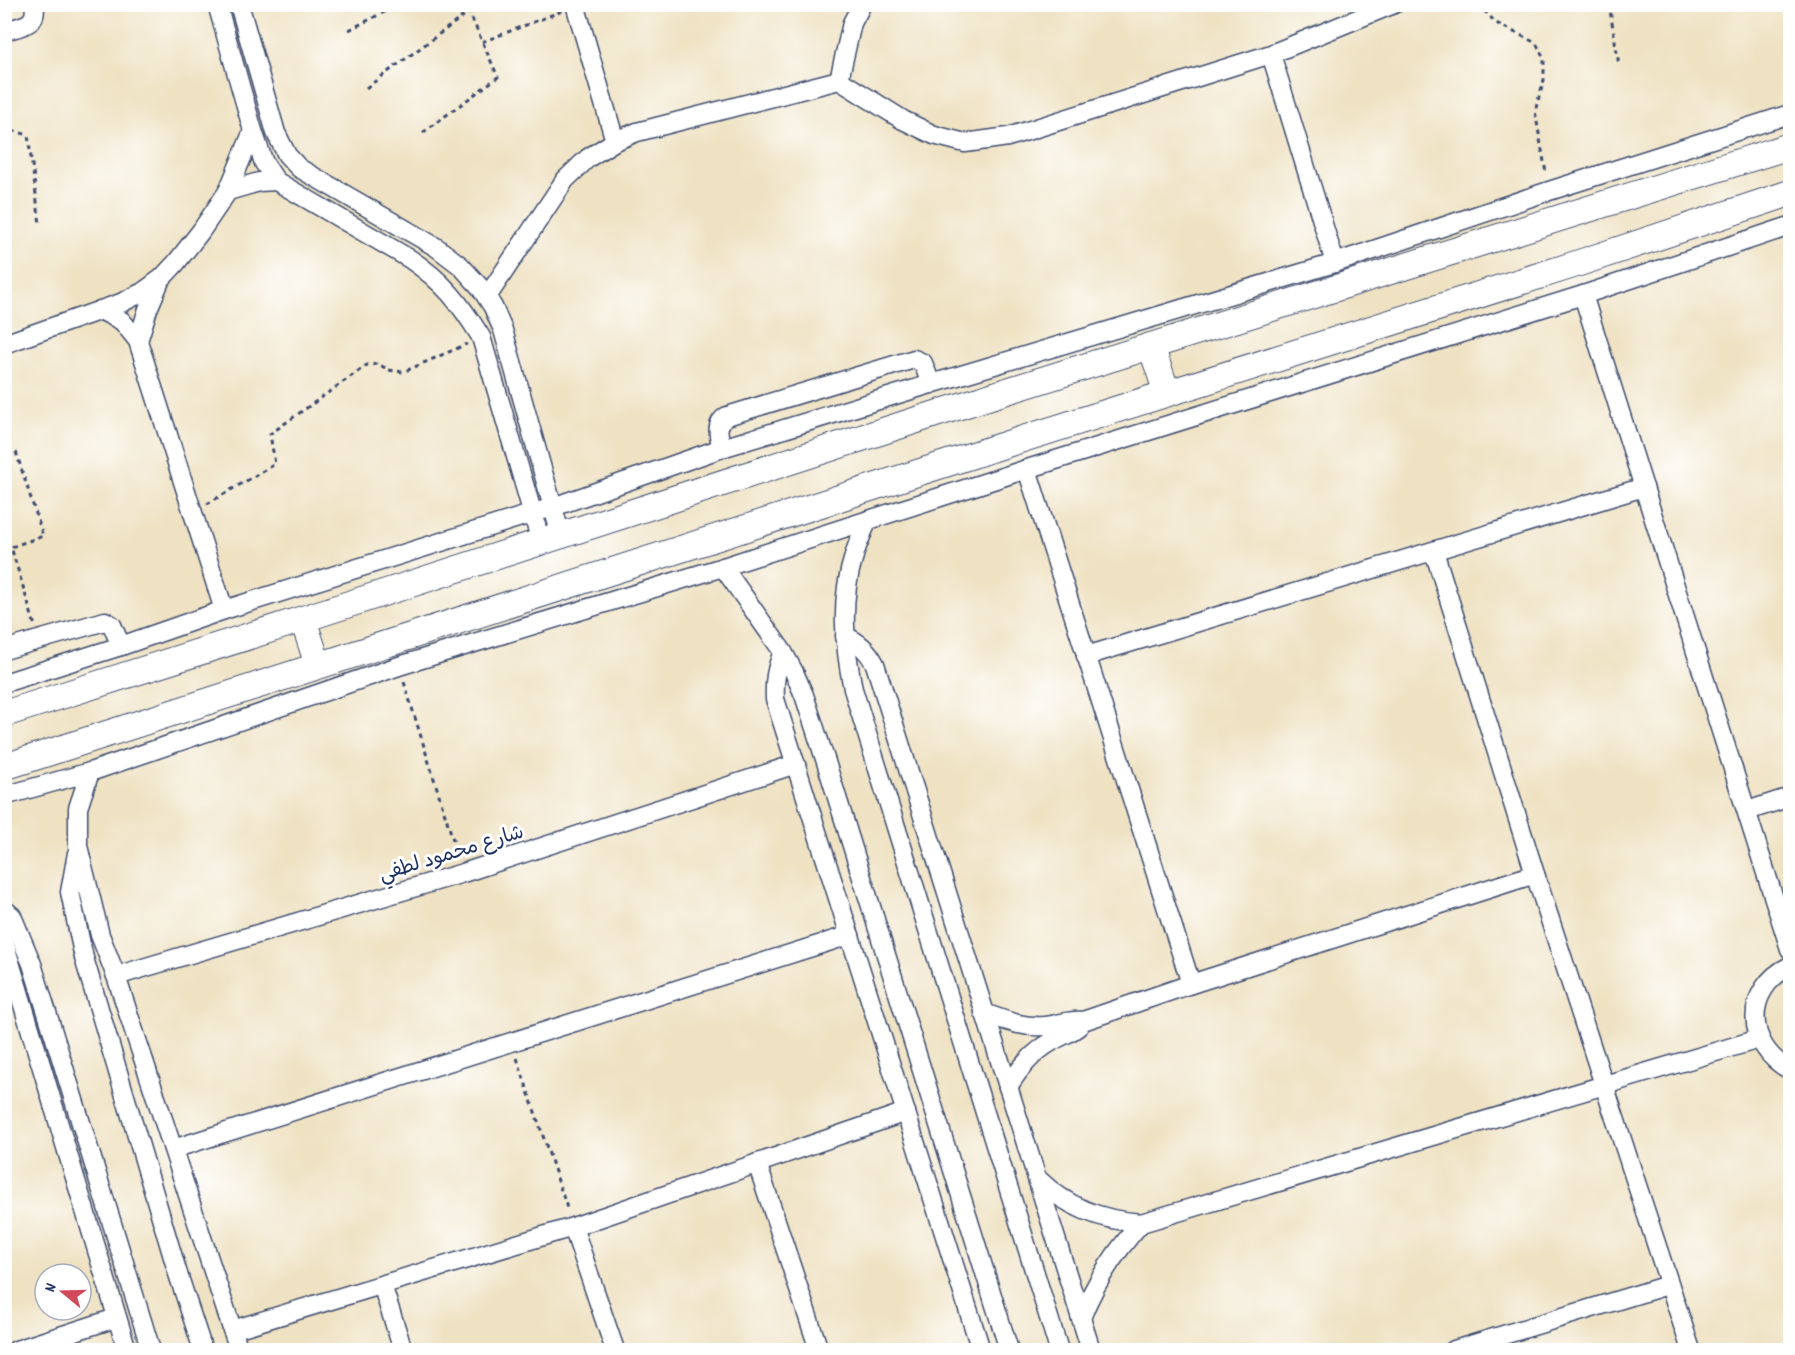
<svg xmlns="http://www.w3.org/2000/svg" width="1795" height="1355" font-family="Dekko,'Playpen Sans Arabic',sans-serif">
	<style>
		.lines { fill: none; stroke-linecap: round; stroke-linejoin: round }
		.street-casing { stroke: #3b4a6d; stroke-width: 21 }
		.secondary-casing { stroke: #3b4a6d; stroke-width: 28 }
		.path { stroke: #3b4a6d; stroke-width: 3; stroke-dasharray: 4.5 4.5; stroke-linecap: butt }
		.street { stroke: #fff; stroke-width: 18 }
		.secondary { stroke: #fff; stroke-width: 26 }
		.labels { text-anchor: middle; stroke-width: 6; stroke-linejoin: round; paint-order: stroke }
		.street-label { font-size: 20px; fill: #1b2f5e; stroke: #fff }
	</style>
	<rect width="100%" height="100%" fill="#fff"/>
	<filter id="ink" filterUnits="userSpaceOnUse"><feTurbulence type="fractalNoise" baseFrequency=".0167" numOctaves="2"/><feDisplacementMap in="SourceGraphic" scale="12" xChannelSelector="R" yChannelSelector="G"/><feConvolveMatrix kernelMatrix="1 2 1 2 8 2 1 2 1" color-interpolation-filters="sRGB"/></filter>
	<filter id="wash" filterUnits="userSpaceOnUse"><feTurbulence type="fractalNoise" baseFrequency=".008" numOctaves="4" result="noise"/><feDisplacementMap in="SourceGraphic" scale="24" xChannelSelector="R" yChannelSelector="G"/><feGaussianBlur stdDeviation="1.35" result="paint"/><feColorMatrix in="noise" values="0 0 0 0 0 0 0 0 0 0 0 0 0 0 0 0 0 1.4 0 .05"/><feComposite in="paint" operator="in"/></filter>
	<g filter="url(#wash)">
		<rect width="100%" height="100%" fill="#efe2c3"/>
	</g>
	<g filter="url(#ink)">
		<g class="lines">
			<g class="street-casing">
				<g id="street">
					<path d="M 217,4 L 253,131 L 264,163 L 276,181 L 410,259 C 444,282 460,303 481,337 L 541,542"/>
					<path d="M 239,4 L 276,133 L 287,155 L 299,168 L 436,247 L 461,266 L 480,287 L 493,307 L 503,330 L 561,536"/>
					<path d="M 575,4 L 615,141"/>
					<path d="M 4,31 C 20,26 39,26 34,4"/>
					<path d="M 1271,54 L 1335,263"/>
					<path d="M 839,80 L 852,23 L 862,4"/>
					<path d="M 228,191 L 259,182 L 276,181"/>
					<path d="M 1583,295 L 1790,949"/>
					<path d="M 487,297 L 565,180 L 588,158 L 615,141 L 637,132 L 839,80 L 903,120 L 934,135 L 965,143 L 1008,137 L 1271,54 L 1394,4"/>
					<path d="M 100,310 L 122,321 L 138,341 L 224,610"/>
					<path d="M 138,341 L 148,309 L 160,281"/>
					<path d="M 4,344 L 121,303 L 143,292 L 162,278 L 176,263 L 201,231 L 228,191 L 253,131"/>
					<path d="M 722,448 C 719,436 714,424 727,416 L 914,359 L 923,363 L 931,384"/>
					<path d="M 1027,469 L 1191,984"/>
					<path d="M 867,521 C 863,533 857,544 854,556 C 840,599 844,645 853,689 L 1059,1350"/>
					<path d="M 1434,551 L 1535,874 L 1691,1350"/>
					<path d="M 723,567 L 783,652 L 794,672 L 804,695 L 826,762 L 1009,1350"/>
					<path d="M 845,636 C 859,642 868,650 875,664 L 1091,1350"/>
					<path d="M 4,650 L 105,621 L 112,625 L 121,646"/>
					<path d="M 783,652 C 776,669 774,681 775,699 L 981,1350"/>
					<path d="M 1086,656 L 1644,487"/>
					<path d="M 4,683 L 121,646 L 224,610 L 553,507 L 722,448 L 931,384 L 1335,263 L 1549,191 L 1790,114"/>
					<path d="M 90,772 L 78,808 L 78,846 L 100,935 L 116,976 L 239,1350"/>
					<path d="M 4,796 L 90,772 L 399,666 L 723,567 L 1027,469 L 1583,295 L 1790,226"/>
					<path d="M 1747,811 L 1790,797"/>
					<path d="M 77,853 L 70,892 L 84,958 L 178,1274 L 203,1350"/>
					<path d="M 4,909 L 12,916 L 32,964 L 151,1350"/>
					<path d="M 4,942 L 127,1350"/>
					<path d="M 1790,966 C 1743,989 1745,1046 1790,1070"/>
					<path d="M 116,976 L 463,873 L 796,764"/>
					<path d="M 984,1013 C 1004,1020 1023,1028 1045,1026 C 1058,1025 1070,1019 1083,1021 L 1191,984 L 1535,874"/>
					<path d="M 1008,1087 C 1019,1069 1032,1053 1051,1042 C 1060,1036 1072,1033 1080,1025"/>
					<path d="M 173,1149 L 850,935"/>
					<path d="M 757,1163 L 819,1350"/>
					<path d="M 1038,1179 C 1067,1207 1100,1220 1141,1223 L 1759,1039"/>
					<path d="M 573,1227 L 615,1350"/>
					<path d="M 382,1285 L 403,1350"/>
					<path d="M 1081,1318 C 1095,1282 1115,1252 1141,1223"/>
					<path d="M 232,1330 L 573,1227 L 906,1112"/>
					<path d="M 16,1350 L 116,1318"/>
					<path d="M 1454,1350 L 1668,1285"/>
				</g>
			</g>
			<g class="secondary-casing">
				<g id="secondary">
					<path d="M 1151,346 L 1167,393"/>
					<path d="M 303,619 L 318,665"/>
					<path d="M 4,714 L 303,619 L 991,396 L 1790,146"/>
					<path d="M 4,767 L 1004,445 L 1570,266 L 1790,193"/>
				</g>
			</g>
			<g class="path">
				<path d="M 1478,4 L 1496,23 L 1536,43 L 1544,59 L 1544,80 L 1535,111 L 1546,173"/>
				<path d="M 1609,4 L 1619,65"/>
				<path d="M 349,30 L 400,4"/>
				<path d="M 482,42 L 562,11"/>
				<path d="M 366,88 L 469,12 L 498,77 L 421,134"/>
				<path d="M 4,127 L 8,129 L 28,135 L 40,224"/>
				<path d="M 16,452 L 43,536 L 11,547 L 35,626"/>
				<path d="M 207,504 L 275,464 L 270,434 L 367,365 L 378,364 L 389,370 L 403,372 L 467,344"/>
				<path d="M 404,682 L 458,856"/>
				<path d="M 517,1058 L 568,1211"/>
			</g>
			<use href="#street" class="street"/>
			<use href="#secondary" class="secondary"/>
		</g>
	</g>
	<g class="labels">
		<g class="street-label">
			<text transform="translate(451 852) rotate(-17)" y="7">شارع محمود لطفي</text>
		</g>
	</g>
	<rect width="1795" height="1355" fill="none" stroke="#fff" stroke-width="24"/>
	<g transform="translate(63 1292) rotate(289)"><circle r="28" fill="#ffffff" stroke="#a4acbf" stroke-width="1.5"/>
	<path d="M0-4.5L10 22L0 15L-10 22Z" fill="#d1495b"/>
	<text y="-9" font-size="16" font-weight="bold" text-anchor="middle" fill="#1b2f5e">N</text>
	</g>
</svg>
